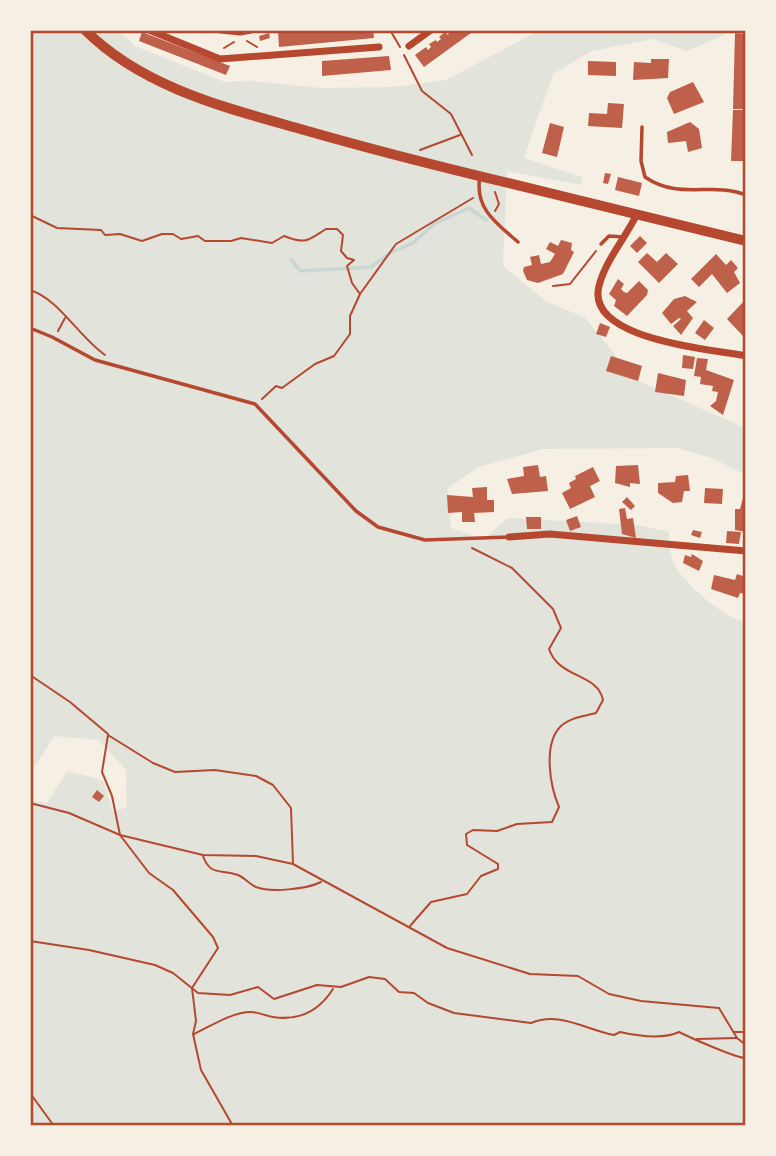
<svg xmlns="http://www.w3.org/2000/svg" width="776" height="1156" font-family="Montserrat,sans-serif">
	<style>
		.green { fill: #e2e4dc }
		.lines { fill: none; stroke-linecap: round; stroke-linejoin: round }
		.stream { stroke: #c9d6d2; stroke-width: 3.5 }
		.building { fill: #bf614a }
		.path { stroke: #b5482f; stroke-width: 2 }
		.service { stroke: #b5482f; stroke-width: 3.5 }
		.minor { stroke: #b5482f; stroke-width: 7 }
		.secondary { stroke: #b5482f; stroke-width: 10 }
		.neatline { fill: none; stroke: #b5482f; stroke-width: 2.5 }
	</style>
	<rect width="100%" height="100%" fill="#f6efe4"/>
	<path class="green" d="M 30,30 L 119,30 L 135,46 L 225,82 L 252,81 L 321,88 L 393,87 L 446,80 L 540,30 L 735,30 L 687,51 L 652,39 L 592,51 L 553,74 L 524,158 L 582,177 L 581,185 L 507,171 L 503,266 L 547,302 L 584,317 L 636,380 L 746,428 L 746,475 L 712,458 L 677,448 L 543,449 L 479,467 L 448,488 L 451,528 L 483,539 L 508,518 L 638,525 L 669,532 C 670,542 670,556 674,564 C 685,585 724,618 746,622 L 746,1126 L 30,1126 L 30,797 L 31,800 L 47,803 L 67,771 L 103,780 L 113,812 L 127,807 L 126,770 L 98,740 L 54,736 L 30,774 Z"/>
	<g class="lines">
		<path class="stream" d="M 291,260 L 301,271 L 371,267 L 390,253 L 413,243 L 434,224 L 469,208 L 486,220"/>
	</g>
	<g class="building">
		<path d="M 294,30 L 373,30 L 374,38 L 279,47 L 278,31 Z"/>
		<path d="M 450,30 L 475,30 L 424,67 L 415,55 L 426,47 L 428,50 L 431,47 L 429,44 L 436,40 L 437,42 L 441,39 L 439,37 L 445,32 L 448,35 Z"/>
		<path d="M 142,32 L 230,66 L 226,75 L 139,41 Z"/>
		<path d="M 269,33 L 270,38 L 260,41 L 259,36 Z"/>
		<path d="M 735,33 L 746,34 L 744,109 L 733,109 Z"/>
		<path d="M 389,56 L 391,70 L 322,76 L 322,61 Z"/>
		<path d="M 651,59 L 669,59 L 668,78 L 633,80 L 634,62 L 651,63 Z"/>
		<path d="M 588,61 L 616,62 L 616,76 L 588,75 Z"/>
		<path d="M 693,82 L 704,102 L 674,114 L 667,98 L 670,92 Z"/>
		<path d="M 608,103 L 624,104 L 622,128 L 588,126 L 589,113 L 607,114 Z"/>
		<path d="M 733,110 L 745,110 L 743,161 L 731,161 Z"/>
		<path d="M 690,122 L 699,129 L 702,148 L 688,152 L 686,141 L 668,143 L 667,132 Z"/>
		<path d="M 550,123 L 564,127 L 557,157 L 542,153 Z"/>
		<path d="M 605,173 L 611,174 L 608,184 L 603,183 Z"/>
		<path d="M 618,177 L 642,183 L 639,196 L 615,190 Z"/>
		<path d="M 640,236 L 647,243 L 637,253 L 630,246 Z"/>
		<path d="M 561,240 L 572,243 L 571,250 L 574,252 L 563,274 L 538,283 L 527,280 L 523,271 L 524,267 L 532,265 L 530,257 L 539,255 L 541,264 L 550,262 L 555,254 L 546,249 L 550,242 L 558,246 Z"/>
		<path d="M 647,253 L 657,262 L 666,253 L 678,264 L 659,283 L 638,262 Z"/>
		<path d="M 716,254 L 726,265 L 731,260 L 738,268 L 734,272 L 740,283 L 727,293 L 712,274 L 699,287 L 691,279 Z"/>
		<path d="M 618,279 L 624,284 L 621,289 L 624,292 L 627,293 L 639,281 L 648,290 L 647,295 L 627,316 L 614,306 L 616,300 L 609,294 Z"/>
		<path d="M 685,296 L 697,302 L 687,311 L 693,318 L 681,335 L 673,326 L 681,319 L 679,318 L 671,324 L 662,313 L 674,299 Z"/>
		<path d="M 746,299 L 746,333 L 743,336 L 727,319 Z"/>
		<path d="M 704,320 L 714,328 L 705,340 L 695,333 Z"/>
		<path d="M 600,323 L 610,327 L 606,337 L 596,334 Z"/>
		<path d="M 683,355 L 695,357 L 693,369 L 682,368 Z"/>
		<path d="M 611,356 L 642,366 L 638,381 L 606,371 Z"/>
		<path d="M 697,358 L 708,359 L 706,370 L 734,380 L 723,415 L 710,406 L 716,401 L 718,392 L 712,391 L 713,386 L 700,384 L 701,377 L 694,376 Z"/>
		<path d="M 658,373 L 686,380 L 684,396 L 655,392 Z"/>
		<path d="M 538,465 L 540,477 L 546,476 L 548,491 L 512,494 L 507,479 L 524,476 L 523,467 Z"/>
		<path d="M 638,465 L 640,484 L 630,483 L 630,487 L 615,483 L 616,466 Z"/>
		<path d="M 593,467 L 600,481 L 590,486 L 595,497 L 570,509 L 562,493 L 571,488 L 569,483 L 576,479 L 575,476 Z"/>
		<path d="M 688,475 L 690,491 L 684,491 L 682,502 L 673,503 L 658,493 L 658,483 L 675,482 L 676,476 Z"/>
		<path d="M 487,487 L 487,500 L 494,500 L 494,512 L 474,513 L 475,522 L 462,522 L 462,512 L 448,513 L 447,495 L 473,497 L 472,488 Z"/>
		<path d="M 705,488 L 723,489 L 722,504 L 704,503 Z"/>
		<path d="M 627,497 L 635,506 L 631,510 L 622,502 Z"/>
		<path d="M 743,498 L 746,498 L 746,532 L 735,530 L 735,509 L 740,509 Z"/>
		<path d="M 625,508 L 627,519 L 633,518 L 636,538 L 622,534 L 619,509 Z"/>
		<path d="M 577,516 L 581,527 L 570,531 L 566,520 Z"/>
		<path d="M 526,517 L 541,517 L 541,529 L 527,529 Z"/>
		<path d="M 693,530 L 702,532 L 700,538 L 691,535 Z"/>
		<path d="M 727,531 L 741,532 L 739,544 L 726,543 Z"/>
		<path d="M 692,554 L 703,561 L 699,571 L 683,563 L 685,555 L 691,557 Z"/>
		<path d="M 737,574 L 746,577 L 746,594 L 740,593 L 738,598 L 711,589 L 714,575 L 735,580 Z"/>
		<path d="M 97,790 L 104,796 L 99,802 L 92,797 Z"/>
	</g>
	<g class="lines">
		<g class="path">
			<path d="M 390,30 L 400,47"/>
			<path d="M 740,30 L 746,31"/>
			<path d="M 247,41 L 257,47"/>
			<path d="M 224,48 L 234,42"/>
			<path d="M 404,55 L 422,91 L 451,114 L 472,155"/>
			<path d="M 420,150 L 460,135"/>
			<path d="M 495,192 L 499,204 L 495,211"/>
			<path d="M 30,215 L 57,228 L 101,230 L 105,235 L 120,234 L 142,241 L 162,234 L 173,234 L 181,239 L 198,236 L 205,241 L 231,241 L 241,238 L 272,243 L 284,236 C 307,245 308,240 326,229 L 337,229 L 343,235 L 341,251 L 347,258 L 354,260 L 347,266 L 352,283 L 360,294 L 350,316 L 350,334 L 334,356 L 315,364 L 282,388 L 276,386 L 262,399"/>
			<path d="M 553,286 L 570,284 L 596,251"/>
			<path d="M 30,290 C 59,299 78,336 105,355"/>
			<path d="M 360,294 L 396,244 L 473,198"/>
			<path d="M 58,331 L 65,318"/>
			<path d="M 30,675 L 70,702 L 108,734"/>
			<path d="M 30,803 L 69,813 L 120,835 L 149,873 L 173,890 L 213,937 L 218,948 L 192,988 L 196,1021 L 193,1034 L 201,1070 L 233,1126"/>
			<path d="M 203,856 C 210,876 220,869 238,875 C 245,878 249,884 256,887 C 271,893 307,889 321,882"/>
			<path d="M 293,864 L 256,856 L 203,855 L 120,835 L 112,796 L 102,772 L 108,735 L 153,763 L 175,772 L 215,770 L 256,776 L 273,785 L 291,808 L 293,864 L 447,948 L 530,974 L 578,976 L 609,994 L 641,1001 L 719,1008 L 737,1038 L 746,1045"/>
			<path d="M 410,926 L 431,902 L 467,894 L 481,876 L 498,869 L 498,864 L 467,845 L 466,834 L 473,830 L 497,831 L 517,824 L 552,822 L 559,807 C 550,786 543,745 560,727 C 568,718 585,716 596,713 L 603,700 C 598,673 559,679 549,649 L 561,628 L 553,609 L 512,568 L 472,548"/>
			<path d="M 30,941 L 89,950 L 155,965 L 173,973 L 198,993 L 230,995 L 258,987 L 274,999 L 317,985 L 341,987 L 369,977 L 385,979 L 399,992 L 414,993 L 428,1003 L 454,1013 L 531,1023 C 560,1011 586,1030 614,1035 L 620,1032 C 638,1036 662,1040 679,1032 C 689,1037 738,1059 746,1058"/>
			<path d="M 734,1032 L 746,1032"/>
			<path d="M 194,1034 C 211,1026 232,1012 251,1012 C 258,1012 266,1016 273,1017 C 299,1021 319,1011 333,989"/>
			<path d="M 697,1039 L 737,1038"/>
			<path d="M 30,1093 L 54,1126"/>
		</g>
		<g class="service">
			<path d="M 642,127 L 641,161 L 645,177 C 680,201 712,181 746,195"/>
			<path d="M 480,176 C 474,208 496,223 518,242"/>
			<path d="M 601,244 L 609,236 L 623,237"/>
			<path d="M 30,328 L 52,337 L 95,360 L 255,404 L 356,511 L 378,527 L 425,540 L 509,537"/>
		</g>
		<g class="minor">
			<path d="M 149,30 L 220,59 L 379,47"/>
			<path d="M 221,30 L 240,32 L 251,30"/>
			<path d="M 409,46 L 431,30"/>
			<path d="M 637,214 C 626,237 605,261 599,286 C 585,340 711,349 746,356"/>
			<path d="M 509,537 L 550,534 L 746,551"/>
		</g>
		<path class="secondary" d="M 85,30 C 143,88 227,108 304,130 C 370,149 437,166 504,182 C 585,201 665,222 746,241"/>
	</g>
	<rect width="776" height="1156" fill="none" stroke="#f6efe4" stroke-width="63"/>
	<rect x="32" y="32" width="712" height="1092" class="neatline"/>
</svg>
